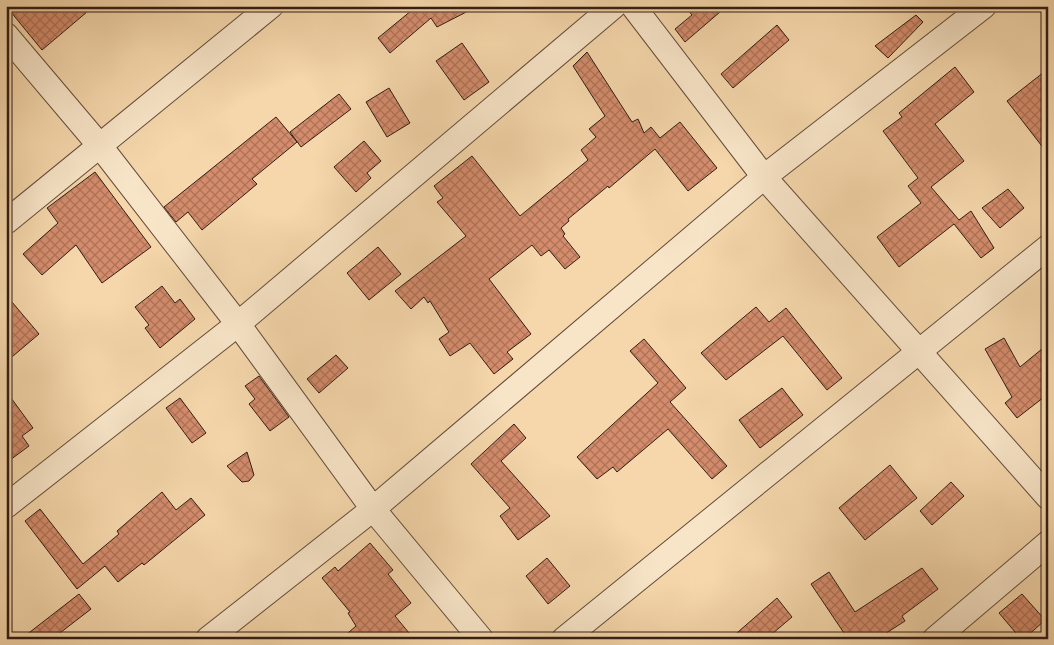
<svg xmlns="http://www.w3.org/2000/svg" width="1054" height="645" font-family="Alegreya,serif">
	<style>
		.building { fill: url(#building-cross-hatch); stroke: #331d15 }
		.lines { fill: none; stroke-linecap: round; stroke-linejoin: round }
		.street-casing { stroke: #644c3a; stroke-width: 26 }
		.street { stroke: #f8e5c8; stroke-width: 24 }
	</style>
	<defs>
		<pattern id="building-cross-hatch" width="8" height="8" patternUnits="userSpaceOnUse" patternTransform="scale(1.25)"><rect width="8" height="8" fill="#d48c6c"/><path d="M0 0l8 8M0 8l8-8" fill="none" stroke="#ad7258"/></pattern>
	</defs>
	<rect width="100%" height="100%" fill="#f5d7ab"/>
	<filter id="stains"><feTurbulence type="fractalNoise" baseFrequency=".004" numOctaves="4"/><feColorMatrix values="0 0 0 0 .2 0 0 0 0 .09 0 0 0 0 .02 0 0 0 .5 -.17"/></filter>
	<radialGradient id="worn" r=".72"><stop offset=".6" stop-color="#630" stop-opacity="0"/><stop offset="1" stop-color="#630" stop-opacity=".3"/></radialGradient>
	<g class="building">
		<path d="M 6,6 L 94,6 L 42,50 Z"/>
		<path d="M 417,6 L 478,6 L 437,27 L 431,18 L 390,53 L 378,38 Z"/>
		<path d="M 685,6 L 727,6 L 685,42 L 675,29 L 692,15 Z"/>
		<path d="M 916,15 L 923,22 L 888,58 L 875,46 Z"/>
		<path d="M 777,25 L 789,40 L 733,88 L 721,74 Z"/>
		<path d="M 462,43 L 489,82 L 464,100 L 436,61 Z"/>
		<path d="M 587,52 L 632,122 L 638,119 L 644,133 L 651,127 L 660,138 L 680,122 L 717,168 L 688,191 L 655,149 L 609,188 L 608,186 L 568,219 L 569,221 L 561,228 L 565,234 L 563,236 L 580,257 L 565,269 L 549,250 L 541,256 L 532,245 L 489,279 L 531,334 L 507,352 L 513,359 L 494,374 L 470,343 L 450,356 L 439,339 L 449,332 L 430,301 L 428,303 L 424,297 L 411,309 L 395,291 L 466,236 L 437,202 L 443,198 L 434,186 L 472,156 L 520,216 L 588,160 L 581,150 L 596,137 L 589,129 L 605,116 L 573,66 Z"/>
		<path d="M 955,67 L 974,92 L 935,124 L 964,161 L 931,187 L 959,220 L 971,211 L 994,248 L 981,258 L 954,224 L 899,267 L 877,237 L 921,203 L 908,186 L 918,178 L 883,131 L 902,117 L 899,113 Z"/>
		<path d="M 1048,69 L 1048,154 L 1007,101 Z"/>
		<path d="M 389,88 L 410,123 L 387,137 L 366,102 Z"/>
		<path d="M 339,94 L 351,109 L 301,147 L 290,132 Z"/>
		<path d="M 276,117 L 297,142 L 252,179 L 257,184 L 202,230 L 188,212 L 176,222 L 164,207 Z"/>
		<path d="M 364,141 L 381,161 L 367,173 L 371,178 L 356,192 L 334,167 Z"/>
		<path d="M 95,172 L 151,247 L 102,283 L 76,245 L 42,275 L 23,254 L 58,223 L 47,208 Z"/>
		<path d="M 1008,189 L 1024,208 L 1000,228 L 982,208 Z"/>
		<path d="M 378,247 L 401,274 L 369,300 L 347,273 Z"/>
		<path d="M 162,286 L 175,303 L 180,299 L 195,319 L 160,348 L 145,328 L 149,325 L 135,307 Z"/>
		<path d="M 6,295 L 39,334 L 6,362 Z"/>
		<path d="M 756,307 L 769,322 L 786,308 L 842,378 L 827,390 L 783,336 L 726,380 L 701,353 Z"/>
		<path d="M 1004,338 L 1020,367 L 1048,344 L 1048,394 L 1017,418 L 1005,403 L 1012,397 L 985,349 Z"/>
		<path d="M 644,339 L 686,388 L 670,402 L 727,466 L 712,479 L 668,429 L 617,472 L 613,467 L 597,479 L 577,457 L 658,383 L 630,351 Z"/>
		<path d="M 336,355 L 348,368 L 319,393 L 307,379 Z"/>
		<path d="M 259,376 L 289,417 L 270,431 L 249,404 L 255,399 L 245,386 Z"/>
		<path d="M 782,388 L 803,415 L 760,448 L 739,420 Z"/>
		<path d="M 6,391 L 33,428 L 22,436 L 29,446 L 6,463 Z"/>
		<path d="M 180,398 L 206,433 L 192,443 L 166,408 Z"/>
		<path d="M 514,424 L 526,438 L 501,461 L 550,516 L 518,540 L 500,516 L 510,508 L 471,464 Z"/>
		<path d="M 247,452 L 254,475 L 249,481 L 242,482 L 227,466 Z"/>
		<path d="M 890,465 L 917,498 L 865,540 L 839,508 Z"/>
		<path d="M 951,482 L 964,496 L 932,525 L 920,511 Z"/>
		<path d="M 162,492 L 176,510 L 191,498 L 205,515 L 144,565 L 142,563 L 118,582 L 105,566 L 77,589 L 25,521 L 40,509 L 83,564 L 119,534 L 117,531 Z"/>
		<path d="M 370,543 L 393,570 L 388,574 L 411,603 L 395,616 L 414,639 L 341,639 L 356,626 L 348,613 L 350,612 L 322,578 L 335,567 L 338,571 Z"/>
		<path d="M 547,558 L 570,586 L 548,604 L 526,576 Z"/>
		<path d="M 922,568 L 938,589 L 902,616 L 905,621 L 877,639 L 848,639 L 811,584 L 829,572 L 855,612 Z"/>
		<path d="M 79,594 L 91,609 L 52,639 L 21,639 Z"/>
		<path d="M 1022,594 L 1045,620 L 1024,639 L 1021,639 L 999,613 Z"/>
		<path d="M 777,598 L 792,617 L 766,639 L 730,639 Z"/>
	</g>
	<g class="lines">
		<g class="street-casing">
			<g id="street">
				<path d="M 633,6 L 764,177 L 1048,497"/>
				<path d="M 6,35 L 100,146 L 238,324 L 373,509 L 481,639"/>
				<path d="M 6,222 L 271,6"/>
				<path d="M 6,506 L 238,324 L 614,6"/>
				<path d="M 208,639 L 373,509 L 764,177 L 984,6"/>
				<path d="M 564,639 L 1048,247"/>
				<path d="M 935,639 L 1048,543"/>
			</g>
		</g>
		<use href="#street" class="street"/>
	</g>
	<rect width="1054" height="645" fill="none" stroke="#f5d7ab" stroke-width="25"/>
	<rect x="8" y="8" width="1039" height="630" fill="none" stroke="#331d15" stroke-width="2.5"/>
	<rect x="12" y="12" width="1029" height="620" fill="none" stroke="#331d15"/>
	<rect width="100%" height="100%" filter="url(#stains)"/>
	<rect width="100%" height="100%" fill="url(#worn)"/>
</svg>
